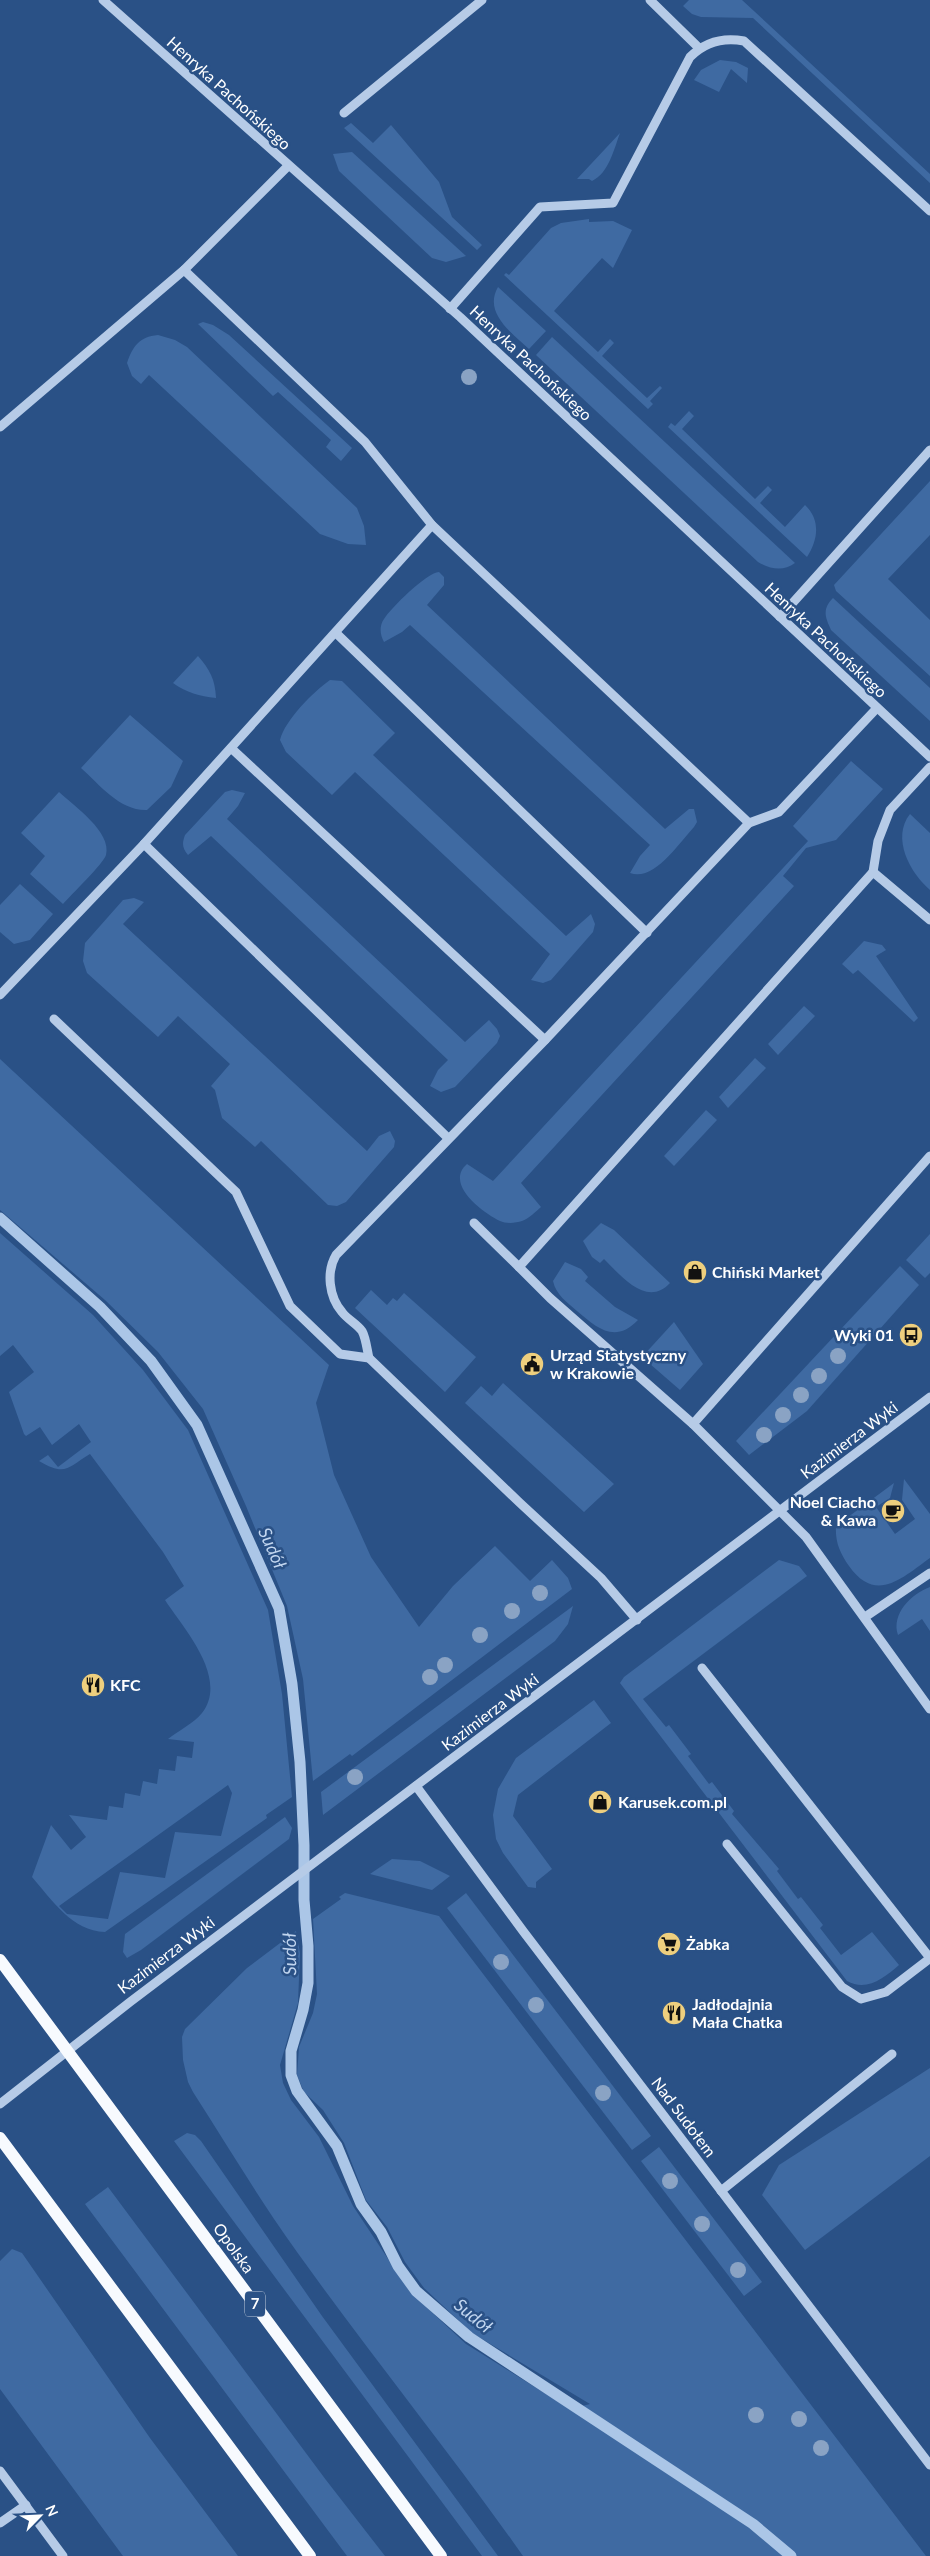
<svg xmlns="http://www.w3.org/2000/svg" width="930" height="2556" font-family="Lato,sans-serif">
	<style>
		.green { fill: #3f6aa2; fill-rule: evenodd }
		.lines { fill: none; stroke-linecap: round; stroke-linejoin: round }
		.stream { stroke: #abc6e7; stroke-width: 11 }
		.minor { stroke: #b6cbe7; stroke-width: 9 }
		.major { stroke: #f7fafe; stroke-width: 12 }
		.tree { fill: #8aa3c4 }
		.labels { text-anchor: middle; stroke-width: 5; stroke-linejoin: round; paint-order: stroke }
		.shield { fill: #2a5186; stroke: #bfcbdb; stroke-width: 1 }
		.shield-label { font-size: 15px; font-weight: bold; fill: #fff }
		.street-label { font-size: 16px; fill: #fff; stroke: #2a5186 }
		.poi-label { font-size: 16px; font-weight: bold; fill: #fff; stroke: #2a5186; text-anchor: start }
		.water-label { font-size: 18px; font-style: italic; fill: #c1d5ef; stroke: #2a5186 }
	</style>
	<rect width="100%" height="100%" fill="#2a5186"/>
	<g class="green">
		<path d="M 689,0 L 742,0 L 930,174 L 930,183 L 753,18 L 701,17 L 692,14 L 683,6 Z"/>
		<path d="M 720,60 L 736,62 L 748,68 L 747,83 L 731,69 L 719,92 L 694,80 L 701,70 Z"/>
		<path d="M 351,123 L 373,143 L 391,125 L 439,182 L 452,217 L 482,245 L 477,250 L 344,128 Z"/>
		<path d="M 620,133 C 614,149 609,173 592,181 L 589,179 L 577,179 Z"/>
		<path d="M 352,152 L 466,256 L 446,262 L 432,258 L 339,171 L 333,154 Z"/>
		<path d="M 589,219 L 589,222 L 613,221 L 632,230 L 613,268 L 602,258 L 554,311 L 598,352 L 610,339 L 614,343 L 602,356 L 647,398 L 660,386 L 662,388 L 650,401 L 653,404 L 648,409 L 504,275 L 506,273 L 509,275 L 551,228 L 561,223 Z"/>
		<path d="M 498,287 L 546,331 L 529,349 C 512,333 483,313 498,287 Z"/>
		<path d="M 203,322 L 213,325 L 229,335 L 352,448 L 341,461 L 326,447 L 331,440 L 278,392 L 273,396 L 198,324 Z"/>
		<path d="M 158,335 L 175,340 L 187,347 L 357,508 L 364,526 L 366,545 L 348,544 L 320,534 L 149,375 L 141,384 L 132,376 L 127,363 C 133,346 139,337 158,335 Z"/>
		<path d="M 552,337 L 795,563 C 783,572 770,569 758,562 L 536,355 Z"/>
		<path d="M 689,411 L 694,416 L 682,429 L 755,499 L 768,486 L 772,490 L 760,503 L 785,527 L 805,505 C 821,520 818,540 807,557 L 668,427 L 671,423 L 675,426 Z"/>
		<path d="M 930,481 L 930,535 L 888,579 L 930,620 L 930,676 L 836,591 L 834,585 Z"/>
		<path d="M 439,572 L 444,577 L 444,585 L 427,605 L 665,829 L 689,809 L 694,809 L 697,822 L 694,827 C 679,843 654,882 630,873 L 640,856 L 650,845 L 410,625 L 402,632 L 384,642 C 380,635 379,626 384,619 C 391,608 426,573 439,572 Z"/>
		<path d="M 833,598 L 930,688 L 930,721 L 831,630 C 825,617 822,609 833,598 Z"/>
		<path d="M 198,656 C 210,670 215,679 216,698 C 199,696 187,693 173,683 Z"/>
		<path d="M 330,680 L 342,681 L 395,733 L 373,755 L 566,936 L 591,914 L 595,924 L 593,932 L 551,980 L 543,983 L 531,980 L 550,954 L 355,772 L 332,795 L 286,752 L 280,740 C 285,720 313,692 330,680 Z"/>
		<path d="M 130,715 L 183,761 L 171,787 L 147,810 C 120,811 100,785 81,768 Z"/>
		<path d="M 851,761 L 883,789 L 836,840 L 806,848 L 783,876 L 794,886 L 521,1183 L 541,1207 C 535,1212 530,1218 522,1221 C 516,1223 506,1224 500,1221 C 483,1213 444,1184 467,1164 L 493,1181 L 808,841 L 793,826 Z"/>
		<path d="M 232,790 L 245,793 L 238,806 L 227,819 L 465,1042 L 489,1020 L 497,1029 L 500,1036 L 497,1043 L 455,1087 L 441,1092 L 430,1086 L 438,1070 L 448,1060 L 211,836 L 188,855 C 182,848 182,843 185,835 L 225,792 Z"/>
		<path d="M 59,792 C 74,806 112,832 106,855 C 104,863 70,896 63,904 L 30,874 L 45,856 L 21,833 Z"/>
		<path d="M 910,814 L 930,833 L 930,890 C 910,873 891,838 910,814 Z"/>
		<path d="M 20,884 L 53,914 L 30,940 L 14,944 L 0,932 L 0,905 Z"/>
		<path d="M 134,898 L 144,902 L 123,924 L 367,1151 L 379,1136 L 390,1131 L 395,1141 L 394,1147 L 346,1202 L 337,1206 L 328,1205 L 261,1141 L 255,1147 L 222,1118 L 215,1090 L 211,1086 L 230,1064 L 178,1016 L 158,1037 L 87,973 L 83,961 L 85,943 L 123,900 Z"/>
		<path d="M 864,941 L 882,945 L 886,950 L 876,956 L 918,1018 L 914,1022 L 858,970 L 853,974 L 842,964 Z"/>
		<path d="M 804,1006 L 815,1016 L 778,1055 L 768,1044 Z"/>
		<path d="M 755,1058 L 766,1068 L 728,1108 L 719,1097 Z"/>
		<path d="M 0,1059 L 329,1365 L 316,1403 L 334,1475 L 371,1557 L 419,1627 L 453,1586 L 495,1546 L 530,1581 L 552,1560 L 568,1578 L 572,1589 L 352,1756 L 350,1754 L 313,1781 L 303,1679 L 287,1606 L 246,1506 L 203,1409 L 158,1352 L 105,1300 L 0,1210 Z"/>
		<path d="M 706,1110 L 717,1120 L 674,1166 L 664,1156 Z"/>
		<path d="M 601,1223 L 614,1230 L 670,1283 C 647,1308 621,1276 604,1259 L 600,1263 L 592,1257 L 583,1241 Z"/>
		<path d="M 0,1233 L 93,1315 L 143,1370 L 188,1430 L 268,1610 L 282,1694 L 292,1797 L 266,1815 L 267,1818 L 105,1932 C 72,1931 52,1900 32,1877 L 51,1825 L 71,1850 L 86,1837 L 69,1815 L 107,1820 L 109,1806 L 123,1808 L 125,1793 L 140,1796 L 143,1781 L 157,1784 L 159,1769 L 175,1771 L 177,1756 L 192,1758 L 194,1742 L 168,1739 C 178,1731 194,1723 202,1713 C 229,1678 184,1629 165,1600 L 184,1586 L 163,1552 L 90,1454 C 68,1467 66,1477 39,1461 L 48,1455 L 58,1467 L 91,1442 L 79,1424 L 52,1445 L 40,1427 L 26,1436 L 24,1434 L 9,1392 L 34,1372 L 13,1345 L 0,1356 ZM 228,1785 L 232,1793 L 221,1836 L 175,1832 L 165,1878 L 120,1872 L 108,1919 L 67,1914 L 59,1906 Z"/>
		<path d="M 930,1234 L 930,1273 L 925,1278 L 906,1260 Z"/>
		<path d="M 565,1262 L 581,1269 L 588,1277 L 585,1281 L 615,1307 L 638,1320 C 615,1344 597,1328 577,1311 C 567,1302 556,1295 553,1281 Z"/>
		<path d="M 900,1266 L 919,1285 L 807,1411 L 749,1455 L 736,1441 Z"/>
		<path d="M 371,1290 L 387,1305 L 393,1298 L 397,1301 L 404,1293 L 476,1357 L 445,1392 L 355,1308 Z"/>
		<path d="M 674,1322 L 703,1364 L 680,1390 L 642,1357 Z"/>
		<path d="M 503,1383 L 614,1484 L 584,1512 L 465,1403 L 481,1386 L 492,1396 Z"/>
		<path d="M 904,1479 L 930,1514 L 930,1558 C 902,1578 876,1604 849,1566 C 840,1553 835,1542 836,1526 L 894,1483 L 890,1498 L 876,1507 L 895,1534 L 915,1519 L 902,1500 Z"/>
		<path d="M 779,1560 L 799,1566 L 807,1576 L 643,1699 L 666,1727 L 669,1725 L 691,1754 L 688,1756 L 709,1784 L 712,1782 L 734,1811 L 732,1814 L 779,1869 L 777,1871 L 798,1899 L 801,1897 L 823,1925 L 820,1928 L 841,1955 L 872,1932 L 899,1965 C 884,1978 867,1992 847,1981 L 620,1683 L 624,1677 Z"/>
		<path d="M 930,1587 L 930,1631 L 922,1619 L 898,1635 C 891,1614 911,1594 930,1587 Z"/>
		<path d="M 573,1606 L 568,1624 L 555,1641 L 323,1815 L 321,1792 Z"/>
		<path d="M 594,1700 L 611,1723 L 518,1795 L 513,1816 L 552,1869 L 536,1882 L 536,1888 L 528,1887 L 503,1853 L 496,1839 L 493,1815 L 498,1789 L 516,1758 Z"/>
		<path d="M 285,1817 L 292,1828 L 289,1839 L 141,1950 L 127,1958 L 123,1952 L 125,1934 Z"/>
		<path d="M 392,1859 L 420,1861 L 450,1876 L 432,1890 L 370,1874 Z"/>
		<path d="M 345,1893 L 439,1916 L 926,2556 L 523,2556 C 443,2442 353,2334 274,2219 C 246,2177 220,2134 193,2092 L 188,2082 L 183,2060 L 182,2037 L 185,2029 L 247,1968 L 296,1931 L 300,1953 L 298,2003 L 280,2065 L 283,2083 L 291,2100 L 319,2137 L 353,2206 L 410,2292 L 466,2344 L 570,2409 L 590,2404 L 472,2333 L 424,2288 L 405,2262 L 387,2227 L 366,2200 L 344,2143 L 323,2110 L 304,2092 L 297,2075 L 299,2047 L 313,2013 L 317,1994 L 313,1919 L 341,1899 L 339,1897 Z"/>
		<path d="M 466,1893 L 651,2136 L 632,2150 L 447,1908 Z"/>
		<path d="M 930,2068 L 930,2156 L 805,2250 L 762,2195 L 779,2165 Z"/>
		<path d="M 187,2133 L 195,2135 L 201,2141 L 322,2316 L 498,2556 L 482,2556 L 174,2141 Z"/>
		<path d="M 659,2147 L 762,2282 L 744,2296 L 641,2161 Z"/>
		<path d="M 108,2187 L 326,2480 L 385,2556 L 347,2556 L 85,2204 Z"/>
		<path d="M 12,2249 L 22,2253 L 150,2438 L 238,2556 L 123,2556 L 0,2389 L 0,2261 Z"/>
	</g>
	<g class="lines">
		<path class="stream" d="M 0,1218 L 100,1307 L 151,1361 L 197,1425 L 279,1608 L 292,1684 L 300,1762 L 304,1845 L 304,1900 L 308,1946 L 308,1983 L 303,2010 L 291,2051 L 291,2075 L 297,2091 L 337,2146 L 361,2204 L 381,2232 L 398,2266 L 416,2291 L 469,2337 L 753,2524 L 791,2556"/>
		<g class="minor">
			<path d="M 103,0 L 460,317 L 930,757"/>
			<path d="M 650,0 L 699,48"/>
			<path d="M 344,113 L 482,0"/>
			<path d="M 184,270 L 365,442 L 432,525 L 749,823"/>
			<path d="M 450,309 L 540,207 L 613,203 L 690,57 C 705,42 723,37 744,41 L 930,211"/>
			<path d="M 0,427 L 184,270 L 288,166"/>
			<path d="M 780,617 L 930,450"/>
			<path d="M 336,633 L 647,933"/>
			<path d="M 231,748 L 545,1040"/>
			<path d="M 144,844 L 432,525"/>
			<path d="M 873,872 L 930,920"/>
			<path d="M 0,995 L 144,844 L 448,1138"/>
			<path d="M 54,1019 L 236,1192 L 290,1306 L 340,1354 L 369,1358"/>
			<path d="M 930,1156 L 693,1424 L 806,1537 L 930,1709"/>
			<path d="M 474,1223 L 519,1267"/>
			<path d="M 693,1424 L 550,1298 L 519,1267 L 873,872 L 878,841 L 890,810 L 930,767"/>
			<path d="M 865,1617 L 930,1573"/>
			<path d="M 637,1620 L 601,1578 L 520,1503 L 369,1358 C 367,1350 366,1338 362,1331 C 357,1324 347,1319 342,1312 C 329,1297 326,1272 336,1255 L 545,1040 L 749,823 L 779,812 L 877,708"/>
			<path d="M 702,1668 L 930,1958"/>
			<path d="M 416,1786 L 523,1931 L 930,2465"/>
			<path d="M 727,1844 L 842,1987 L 861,1999 L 886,1992 L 929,1959"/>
			<path d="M 0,2104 L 130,2002 L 930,1397"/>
			<path d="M 721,2191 L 892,2054"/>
			<path d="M 0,2471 L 63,2556"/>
			<path d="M 0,2523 L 26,2505"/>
		</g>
		<g class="major">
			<path d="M 0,1960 L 441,2556"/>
			<path d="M 0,2138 L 310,2556"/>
		</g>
	</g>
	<g class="tree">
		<circle cx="469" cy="377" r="8"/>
		<circle cx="838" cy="1356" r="8"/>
		<circle cx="819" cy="1376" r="8"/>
		<circle cx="801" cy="1395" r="8"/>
		<circle cx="783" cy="1415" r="8"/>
		<circle cx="764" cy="1435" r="8"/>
		<circle cx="540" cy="1593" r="8"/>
		<circle cx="512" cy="1611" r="8"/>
		<circle cx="480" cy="1635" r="8"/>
		<circle cx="445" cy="1665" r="8"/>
		<circle cx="430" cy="1677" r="8"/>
		<circle cx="355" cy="1777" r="8"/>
		<circle cx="501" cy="1962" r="8"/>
		<circle cx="536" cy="2005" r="8"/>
		<circle cx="603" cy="2093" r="8"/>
		<circle cx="670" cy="2181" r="8"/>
		<circle cx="702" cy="2224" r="8"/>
		<circle cx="738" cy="2270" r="8"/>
		<circle cx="756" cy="2415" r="8"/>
		<circle cx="799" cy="2419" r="8"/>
		<circle cx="821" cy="2448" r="8"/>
	</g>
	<defs>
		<g id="shop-disc" transform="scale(1.25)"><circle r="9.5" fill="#eecf7e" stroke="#2a5186"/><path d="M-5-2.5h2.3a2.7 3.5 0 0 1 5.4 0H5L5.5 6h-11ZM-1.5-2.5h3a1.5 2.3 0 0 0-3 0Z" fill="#111"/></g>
		<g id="bus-disc" transform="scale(1.25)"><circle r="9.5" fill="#eecf7e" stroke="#2a5186"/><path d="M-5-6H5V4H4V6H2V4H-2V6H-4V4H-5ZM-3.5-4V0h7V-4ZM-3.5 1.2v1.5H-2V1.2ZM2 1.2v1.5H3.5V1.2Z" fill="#111"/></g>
		<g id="civic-disc" transform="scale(1.25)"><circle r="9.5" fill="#eecf7e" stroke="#2a5186"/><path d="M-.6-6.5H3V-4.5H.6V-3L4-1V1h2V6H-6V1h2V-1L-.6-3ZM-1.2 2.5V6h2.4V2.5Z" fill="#111"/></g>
		<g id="cafe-disc" transform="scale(1.25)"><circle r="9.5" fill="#eecf7e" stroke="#2a5186"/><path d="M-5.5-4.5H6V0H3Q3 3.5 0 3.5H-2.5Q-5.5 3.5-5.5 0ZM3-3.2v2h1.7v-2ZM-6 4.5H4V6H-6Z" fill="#111"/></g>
		<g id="restaurant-disc" transform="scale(1.25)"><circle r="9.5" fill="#eecf7e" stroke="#2a5186"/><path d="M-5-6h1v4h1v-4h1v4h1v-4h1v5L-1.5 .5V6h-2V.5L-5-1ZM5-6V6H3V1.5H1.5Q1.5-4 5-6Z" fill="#111"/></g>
		<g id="supermarket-disc" transform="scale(1.25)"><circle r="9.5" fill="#eecf7e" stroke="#2a5186"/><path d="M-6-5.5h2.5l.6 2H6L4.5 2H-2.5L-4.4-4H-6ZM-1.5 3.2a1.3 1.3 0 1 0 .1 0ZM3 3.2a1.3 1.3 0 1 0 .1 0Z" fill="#111"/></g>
	</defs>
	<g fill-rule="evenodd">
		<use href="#shop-disc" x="695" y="1272"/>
		<use href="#bus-disc" x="911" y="1335"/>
		<use href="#civic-disc" x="532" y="1364"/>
		<use href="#cafe-disc" x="893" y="1511"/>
		<use href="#restaurant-disc" x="93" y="1685"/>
		<use href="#shop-disc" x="600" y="1802"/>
		<use href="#supermarket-disc" x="669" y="1944"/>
		<use href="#restaurant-disc" x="674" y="2013"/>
	</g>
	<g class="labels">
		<rect class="shield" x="245" y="2291.5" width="20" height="25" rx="4"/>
		<g class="shield-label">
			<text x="255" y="2309">7</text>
		</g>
		<g class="street-label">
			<text transform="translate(229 93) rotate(42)" y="6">Henryka Pachońskiego</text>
			<text transform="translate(531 363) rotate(43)" y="6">Henryka Pachońskiego</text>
			<text transform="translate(826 640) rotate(43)" y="6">Henryka Pachońskiego</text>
			<text transform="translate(849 1440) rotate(-37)" y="6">Kazimierza Wyki</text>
			<text transform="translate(490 1712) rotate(-37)" y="6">Kazimierza Wyki</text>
			<text transform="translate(166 1955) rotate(-37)" y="6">Kazimierza Wyki</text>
			<text transform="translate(684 2117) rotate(53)" y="6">Nad Sudołem</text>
			<text transform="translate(234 2248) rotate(54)" y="6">Opolska</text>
		</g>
		<g class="poi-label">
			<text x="712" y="1278">Chiński Market</text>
			<text x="894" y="1341" text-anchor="end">Wyki 01</text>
			<text x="550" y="1361">Urząd Statystyczny<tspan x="550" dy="18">w Krakowie</tspan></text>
			<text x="876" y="1508" text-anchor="end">Noel Ciacho<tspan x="876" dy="18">&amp; Kawa</tspan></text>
			<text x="110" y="1691">KFC</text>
			<text x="618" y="1808">Karusek.com.pl</text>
			<text x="686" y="1950">Żabka</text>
			<text x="692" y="2010">Jadłodajnia<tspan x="692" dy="18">Mała Chatka</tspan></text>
		</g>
		<g class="water-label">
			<text transform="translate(272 1548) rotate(66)" y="6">Sudół</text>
			<text transform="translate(290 1954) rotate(-91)" y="6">Sudół</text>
			<text transform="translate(473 2316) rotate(39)" y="6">Sudół</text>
		</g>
	</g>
	<g transform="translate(40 2516) rotate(66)" stroke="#2a5186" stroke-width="4" paint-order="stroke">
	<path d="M0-4L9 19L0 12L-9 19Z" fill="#ffffff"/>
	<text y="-8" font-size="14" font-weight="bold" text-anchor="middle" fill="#ffffff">N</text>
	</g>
</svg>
